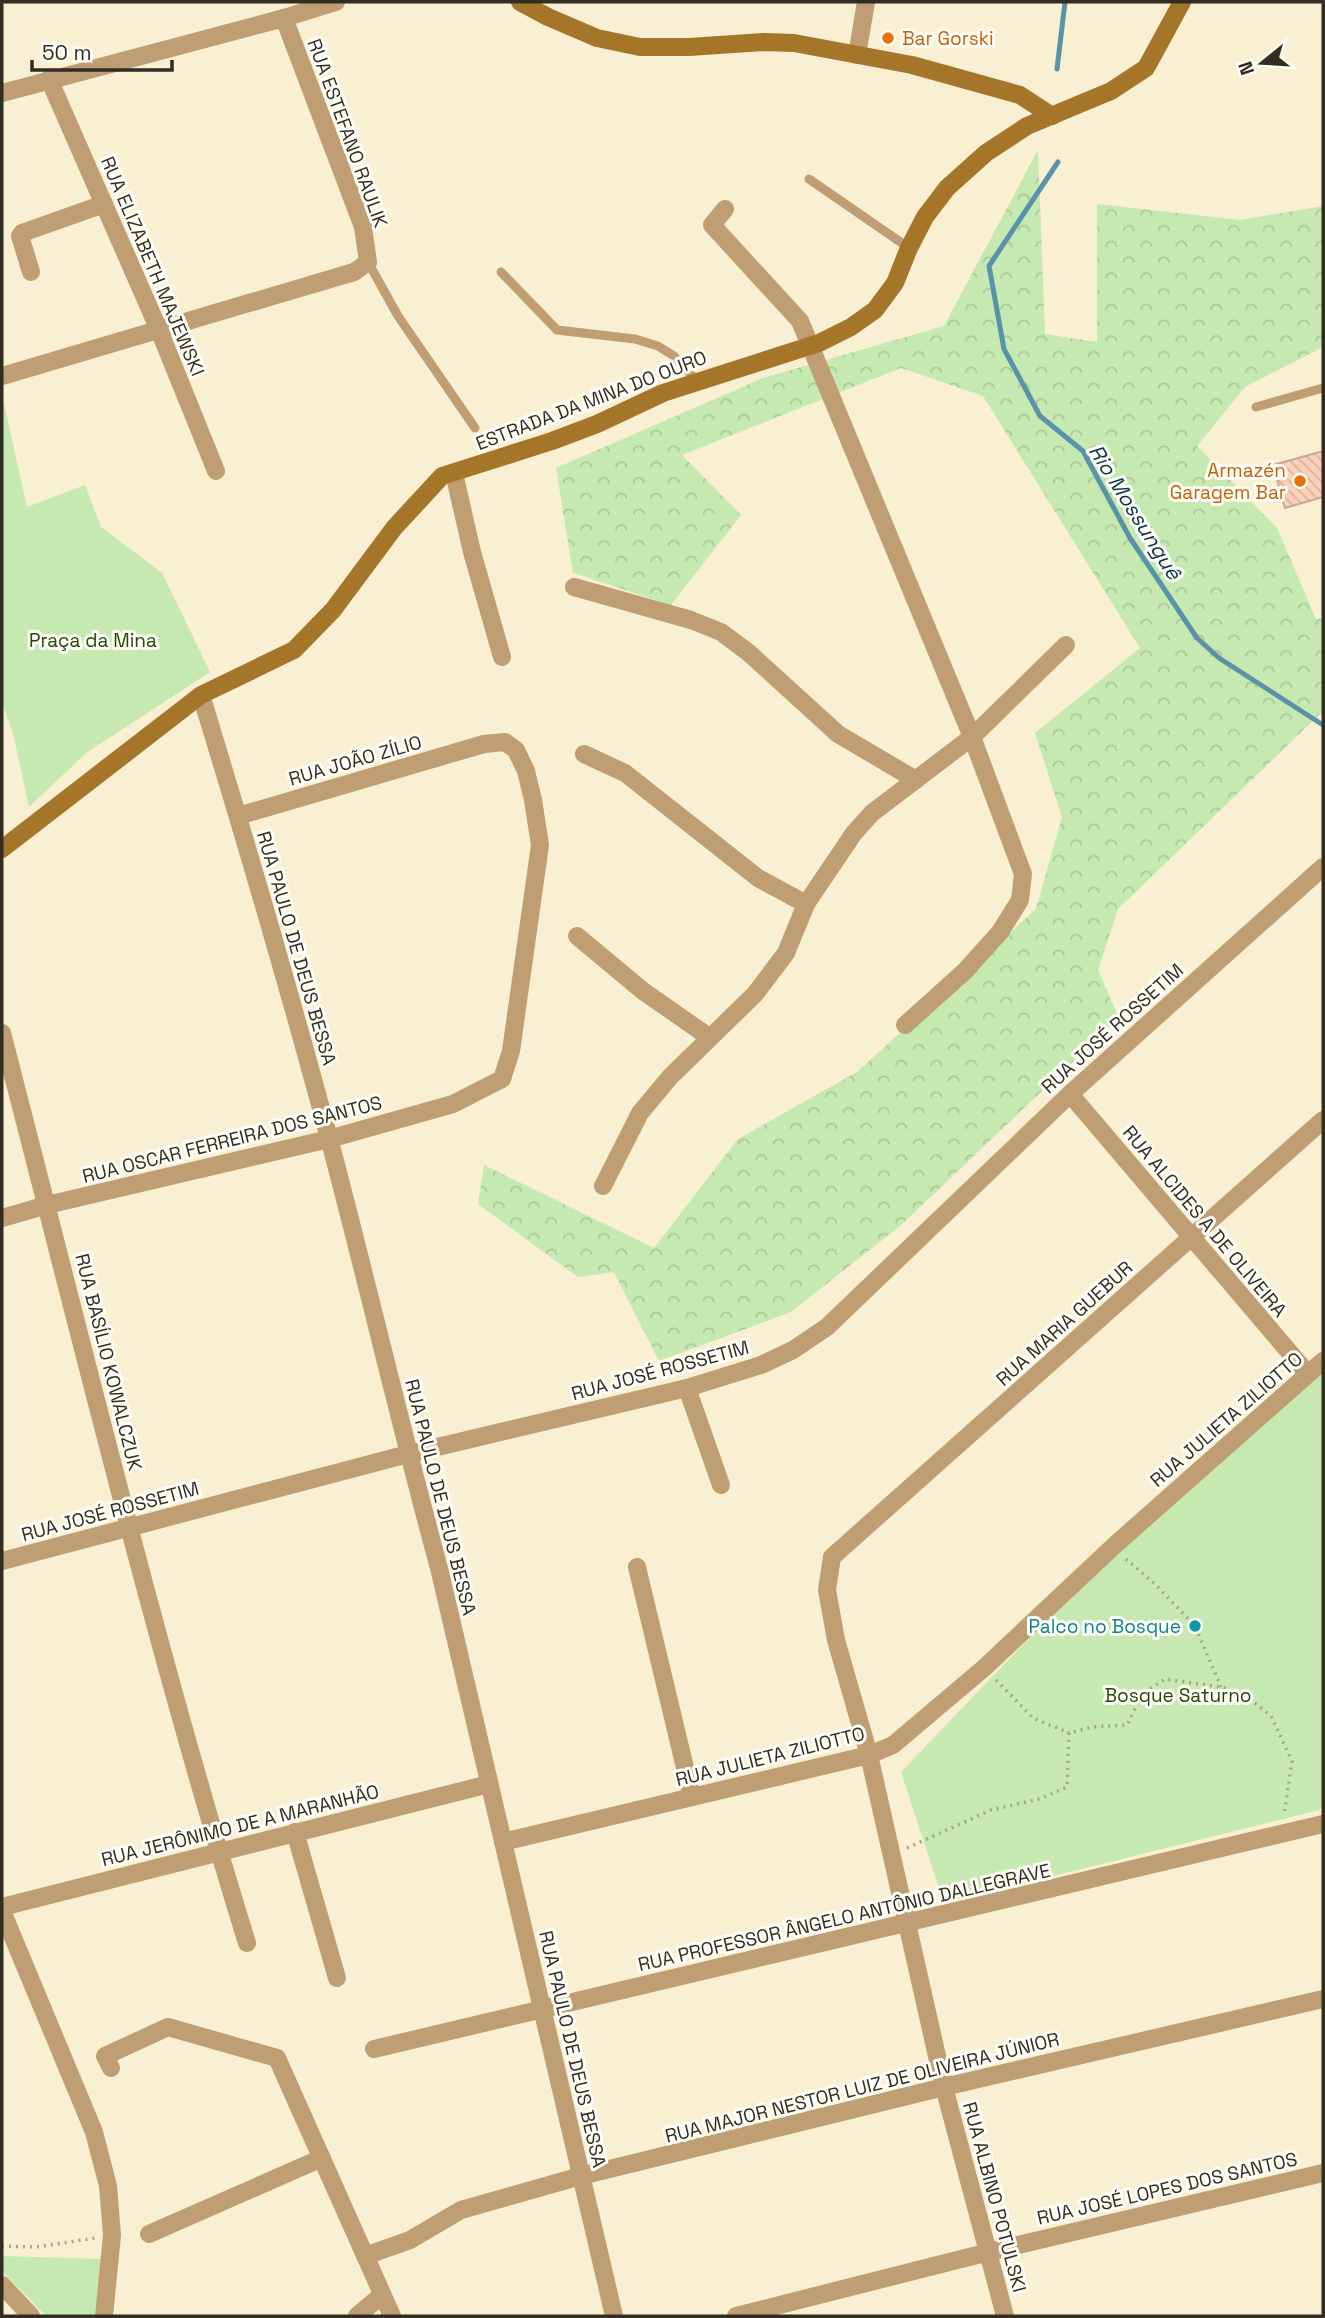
<svg xmlns="http://www.w3.org/2000/svg" width="1325" height="2318" font-family="'Space Grotesk',sans-serif">
	<style>
		.forest { fill: url(#forest-crowns) }
		.park { fill: #c5e9b1 }
		.lines { fill: none; stroke-linecap: round; stroke-linejoin: round }
		.stream { stroke: #5992a9; stroke-width: 5 }
		.building { fill: url(#building-back-hatch); stroke: #c4a898; stroke-width: 2 }
		.path { stroke: #a9a28c; stroke-width: 3.5; stroke-dasharray: 2 5; stroke-linecap: butt }
		.lane { stroke: #be9e72; stroke-width: 9 }
		.street { stroke: #be9e72; stroke-width: 18 }
		.secondary { stroke: #a5752a; stroke-width: 18 }
		.food-dot { fill: #e8710a; stroke: #fffdf7; stroke-width: 2.5 }
		.culture-dot { fill: #0f9aa8; stroke: #fffdf7; stroke-width: 2.5 }
		.labels { text-anchor: middle; stroke-width: 6; stroke-linejoin: round; paint-order: stroke }
		.food-label { font-size: 19px; fill: #c56008; stroke: #fffdf7; text-anchor: start }
		.street-label { font-size: 19px; fill: #312d22; stroke: #fffdf7 }
		.park-label { font-size: 19px; fill: #244904; stroke: #fffdf7 }
		.culture-label { font-size: 19px; fill: #0d838f; stroke: #fffdf7; text-anchor: end }
		.water-label { font-size: 21px; font-style: italic; fill: #0d3344; stroke: #fffdf7 }
	</style>
	<defs>
		<pattern id="forest-crowns" width="20" height="18" patternUnits="userSpaceOnUse" patternTransform="scale(1.75)"><rect width="20" height="18" fill="#c5e9b1"/><path d="M2 6a3 3 0 1 1 6 0M12 15a3 3 0 1 1 6 0" fill="none" stroke="#aac898"/></pattern>
		<pattern id="building-back-hatch" width="6" height="6" patternUnits="userSpaceOnUse" patternTransform="scale(1.75)"><rect width="6" height="6" fill="#fcd0b8"/><path d="M-1 5l2 2M0 0l6 6M5-1l2 2" fill="none" stroke="#d8b39e"/></pattern>
	</defs>
	<rect width="100%" height="100%" fill="#f9efd2"/>
	<path class="forest" d="M 1038,150 L 1045,334 L 1097,342 L 1097,204 L 1240,220 L 1323,206 L 1323,347 L 1245,387 L 1197,446 L 1277,528 L 1316,619 L 1323,618 L 1323,711 L 1118,909 L 1098,970 L 1119,1018 L 900,1226 L 791,1312 L 659,1361 L 614,1272 L 578,1277 L 478,1204 L 484,1165 L 654,1248 L 738,1139 L 857,1072 L 1036,909 L 1062,817 L 1035,733 L 1140,648 L 983,396 L 901,368 L 682,455 L 741,515 L 671,605 L 573,573 L 556,468 L 763,378 L 944,326 Z"/>
	<g class="park">
		<path d="M 2,395 L 27,507 L 85,485 L 101,527 L 162,573 L 210,672 L 86,753 L 29,807 L 13,733 L 2,703 Z"/>
		<path d="M 1323,1372 L 1323,1800 L 1320,1810 L 944,1903 L 901,1772 L 1115,1549 Z"/>
		<path d="M 2,2256 L 101,2259 L 95,2316 L 46,2316 L 2,2271 Z"/>
	</g>
	<g class="lines">
		<g class="stream">
			<path d="M 1057,69 L 1065,2"/>
			<path d="M 1058,162 L 989,266 L 1004,349 L 1040,416 L 1083,451 L 1130,538 L 1197,638 L 1219,658 L 1323,725"/>
		</g>
	</g>
	<path class="building" d="M 1323,451 L 1323,497 L 1285,508 L 1273,465 Z"/>
	<g class="lines">
		<g class="path">
			<path d="M 1126,1559 L 1156,1585 L 1195,1626 L 1221,1687"/>
			<path d="M 996,1680 L 1033,1718 L 1069,1733"/>
			<path d="M 907,1848 L 991,1810 L 1039,1799 L 1067,1787 L 1069,1733 L 1092,1727 L 1127,1725 L 1142,1694 L 1165,1679 L 1221,1687 L 1247,1697 L 1271,1716 L 1292,1761 L 1284,1815"/>
			<path d="M 2,2246 L 36,2247 L 96,2238"/>
		</g>
		<g class="lane">
			<path d="M 809,179 L 909,248"/>
			<path d="M 368,262 L 398,316 L 475,428"/>
			<path d="M 501,272 L 557,330 L 635,339 L 658,346 L 674,356 L 697,381"/>
			<path d="M 1256,407 L 1323,388"/>
		</g>
		<g class="street">
			<path d="M 857,55 L 866,2"/>
			<path d="M 49,79 L 159,330 L 216,471"/>
			<path d="M 2,93 L 284,18 L 336,2"/>
			<path d="M 725,209 L 712,225 L 800,321 L 972,737 L 1023,874 L 1020,900 L 1000,932 L 965,971 L 905,1025"/>
			<path d="M 31,272 L 20,236 L 22,233 L 104,204"/>
			<path d="M 2,376 L 354,272 L 368,262 L 363,227 L 284,18"/>
			<path d="M 454,473 L 472,552 L 502,657"/>
			<path d="M 574,587 L 691,620 L 721,632 L 749,653 L 838,734 L 916,780"/>
			<path d="M 201,695 C 246,842 289,989 329,1138 C 367,1281 400,1425 439,1568 L 614,2316"/>
			<path d="M 584,754 L 625,773 L 758,878 L 806,904"/>
			<path d="M 577,936 L 643,991 L 709,1037"/>
			<path d="M 2,1033 C 81,1337 154,1643 247,1943"/>
			<path d="M 1070,1094 L 1308,1374"/>
			<path d="M 603,1186 L 640,1113 L 670,1077 L 755,994 L 786,953 L 806,904 L 854,833 L 872,813 L 972,737 L 1066,645"/>
			<path d="M 2,1218 L 47,1205 L 329,1139 L 453,1104 L 502,1079 L 511,1051 L 540,845 L 533,800 L 526,771 L 516,750 L 505,742 L 484,744 L 238,816"/>
			<path d="M 687,1388 L 721,1485"/>
			<path d="M 2,1561 L 408,1454 L 687,1388 L 761,1365 L 793,1350 L 827,1327 L 1070,1094 L 1323,867"/>
			<path d="M 637,1567 L 692,1797"/>
			<path d="M 295,1832 L 337,1978"/>
			<path d="M 503,1842 L 869,1755 L 893,1745 L 984,1668 L 1116,1544 L 1323,1361"/>
			<path d="M 2,1907 L 489,1784"/>
			<path d="M 2,1911 L 94,2132 L 108,2186 L 112,2235 L 104,2316"/>
			<path d="M 374,2049 L 1323,1824"/>
			<path d="M 111,2068 L 105,2056 L 168,2027 L 277,2058 L 392,2316"/>
			<path d="M 149,2234 L 322,2158"/>
			<path d="M 365,2256 L 410,2240 L 461,2210 L 581,2176 L 944,2087 L 1323,1999"/>
			<path d="M 2,2285 L 31,2316"/>
			<path d="M 357,2316 L 382,2295"/>
			<path d="M 736,2316 L 989,2252 L 1323,2173"/>
			<path d="M 1005,2316 L 944,2087 L 869,1755 L 836,1640 L 827,1590 L 832,1557 L 1323,1120"/>
		</g>
		<g class="secondary">
			<path d="M 520,2 L 548,17 L 597,38 L 640,47 L 689,47 L 764,42 L 794,43 L 912,65 L 1020,95 L 1052,116"/>
			<path d="M 2,849 L 201,695 L 294,650 L 333,610 L 394,528 L 442,476 L 552,441 L 597,424 L 663,393 L 819,343 L 851,327 L 875,310 L 895,283 L 909,248 L 925,217 L 947,188 L 986,153 L 1027,126 L 1111,91 L 1146,68 L 1182,2"/>
		</g>
	</g>
	<g class="food-dot">
		<circle cx="888" cy="38" r="7"/>
		<circle cx="1300" cy="481" r="7"/>
	</g>
	<circle class="culture-dot" cx="1195" cy="1626" r="7"/>
	<g class="labels">
		<g class="food-label">
			<text x="902" y="45">Bar Gorski</text>
			<text x="1286" y="477" text-anchor="end">Armazén<tspan x="1286" dy="22">Garagem Bar</tspan></text>
		</g>
		<g class="street-label">
			<text transform="translate(348 133) rotate(70)" y="7">RUA ESTEFANO RAULIK</text>
			<text transform="translate(153 266) rotate(67)" y="7">RUA ELIZABETH MAJEWSKI</text>
			<text transform="translate(591 400) rotate(-21)" y="7">ESTRADA DA MINA DO OURO</text>
			<text transform="translate(355 760) rotate(-16)" y="7">RUA JOÃO ZÍLIO</text>
			<text transform="translate(297 948) rotate(74)" y="7">RUA PAULO DE DEUS BESSA</text>
			<text transform="translate(1112 1028) rotate(-42)" y="7">RUA JOSÉ ROSSETIM</text>
			<text transform="translate(232 1139) rotate(-14)" y="7">RUA OSCAR FERREIRA DOS SANTOS</text>
			<text transform="translate(1205 1221) rotate(50)" y="7">RUA ALCIDES A DE OLIVEIRA</text>
			<text transform="translate(1064 1323) rotate(-42)" y="7">RUA MARIA GUEBUR</text>
			<text transform="translate(109 1362) rotate(76)" y="7">RUA BASÍLIO KOWALCZUK</text>
			<text transform="translate(660 1370) rotate(-15)" y="7">RUA JOSÉ ROSSETIM</text>
			<text transform="translate(1226 1419) rotate(-41)" y="7">RUA JULIETA ZILIOTTO</text>
			<text transform="translate(441 1497) rotate(76)" y="7">RUA PAULO DE DEUS BESSA</text>
			<text transform="translate(110 1511) rotate(-15)" y="7">RUA JOSÉ ROSSETIM</text>
			<text transform="translate(770 1756) rotate(-14)" y="7">RUA JULIETA ZILIOTTO</text>
			<text transform="translate(240 1825) rotate(-14)" y="7">RUA JERÔNIMO DE A MARANHÃO</text>
			<text transform="translate(844 1917) rotate(-13)" y="7">RUA PROFESSOR ÂNGELO ANTÔNIO DALLEGRAVE</text>
			<text transform="translate(573 2049) rotate(77)" y="7">RUA PAULO DE DEUS BESSA</text>
			<text transform="translate(862 2087) rotate(-14)" y="7">RUA MAJOR NESTOR LUIZ DE OLIVEIRA JÚNIOR</text>
			<text transform="translate(1167 2188) rotate(-13)" y="7">RUA JOSÉ LOPES DOS SANTOS</text>
			<text transform="translate(995 2197) rotate(75)" y="7">RUA ALBINO POTULSKI</text>
		</g>
		<g class="park-label">
			<text x="93" y="647">Praça da Mina</text>
			<text x="1178" y="1702">Bosque Saturno</text>
		</g>
		<g class="culture-label">
			<text x="1181" y="1633">Palco no Bosque</text>
		</g>
		<g class="water-label">
			<text transform="translate(1135 512) rotate(58)" y="7">Rio Mossunguê</text>
		</g>
	</g>
	<rect width="1325" height="2318" fill="none" stroke="#312d22" stroke-width="7"/>
	<g transform="translate(1262 63) rotate(252)" stroke="#fffdf7" stroke-width="5" paint-order="stroke">
	<path d="M0-5L12 26L0 18L-12 26Z" fill="#312d22"/>
	<text y="-10" font-size="19" font-weight="bold" text-anchor="middle" fill="#312d22">N</text>
	</g>
	<path d="M32 60v10h140v-10" fill="none" stroke="#312d22" stroke-width="3.5"/>
	<text x="42" y="60" font-size="21" fill="#312d22" stroke="#fffdf7" stroke-width="5" paint-order="stroke">50 m</text>
</svg>
